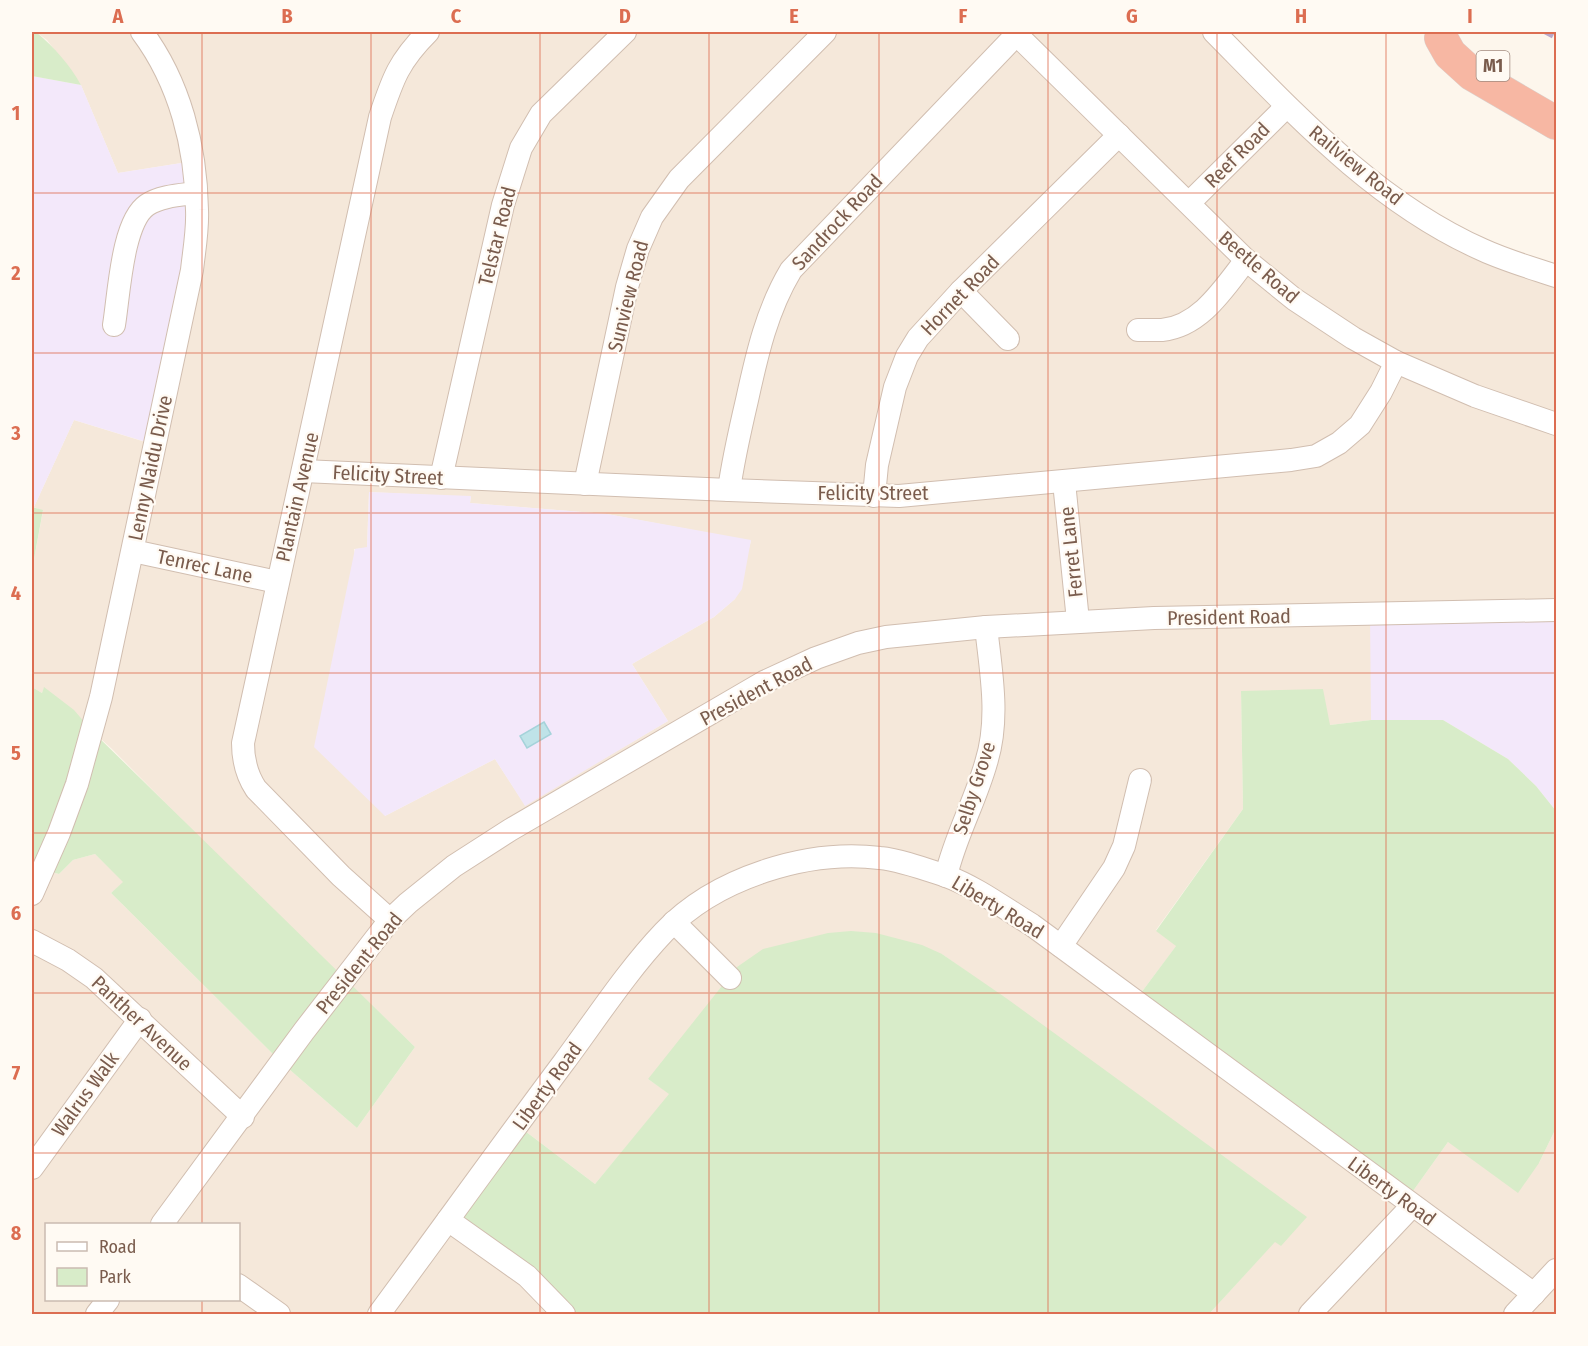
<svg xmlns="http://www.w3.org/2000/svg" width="1588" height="1346" font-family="'Fira Sans Condensed',sans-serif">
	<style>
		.residential { fill: #f5e8da; fill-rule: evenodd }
		.education { fill: #f3e8fa }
		.green { fill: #d8ecc9 }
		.water { fill: #bfe3e8; stroke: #a5d3da; stroke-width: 1.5 }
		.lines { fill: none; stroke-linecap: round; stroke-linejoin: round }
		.minor-casing { stroke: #d1beb0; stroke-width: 24 }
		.highway-casing { stroke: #dad1cd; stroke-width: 34 }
		.minor { stroke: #fff; stroke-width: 22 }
		.highway { stroke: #f7b7a3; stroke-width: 33 }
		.rail { stroke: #b9a8c9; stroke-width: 4.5; stroke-dasharray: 9 6; stroke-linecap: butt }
		.grid { fill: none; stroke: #dc6d51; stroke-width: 1.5; stroke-opacity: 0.55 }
		.labels { text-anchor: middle; stroke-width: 4.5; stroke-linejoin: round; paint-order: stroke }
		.shield { fill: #fffaf3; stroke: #a28b7f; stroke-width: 1.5 }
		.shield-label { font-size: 18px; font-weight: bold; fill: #7a5c4d }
		.street-label { font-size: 20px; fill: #7a5c4d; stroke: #fffaf3 }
		.neatline { fill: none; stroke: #dc6d51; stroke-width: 2 }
		.grid-label { font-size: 20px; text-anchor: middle; font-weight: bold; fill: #dc6d51 }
	</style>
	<rect width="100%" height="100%" fill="#fdf6ec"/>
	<path class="residential" d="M 36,32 L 1213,32 L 1377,188 L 1556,278 L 1556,609 L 1371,614 L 1371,720 L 1330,725 L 1241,691 L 1243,809 L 1156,930 L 1177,945 L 1135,1001 L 1414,1204 L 1413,1191 L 1448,1142 L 1539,1163 L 1556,1128 L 1556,1314 L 1209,1314 L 1275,1241 L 1086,1057 L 942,954 L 648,1079 L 670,1094 L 595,1184 L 517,1125 L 565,1314 L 32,1314 L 32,863 L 43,870 L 59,874 L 73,860 L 95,854 L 124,882 L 111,893 L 282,1063 L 357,1128 L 415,1047 L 240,878 L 111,748 L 44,688 L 42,693 L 32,687 L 32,570 L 43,511 L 34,507 L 74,420 L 155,445 L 194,161 L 118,173 L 81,85 L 47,40 ZM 369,492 L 471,497 L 470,503 L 607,514 L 751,541 L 735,599 L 714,617 L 632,664 L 668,721 L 525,805 L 495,759 L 385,816 L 354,549 L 367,548 ZM 46,1224 L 238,1224 L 238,1300 L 46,1300 Z"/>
	<g class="education">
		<path d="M 32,76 L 81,85 L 118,173 L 194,161 L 196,170 L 156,445 L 74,420 L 34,507 L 32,507 Z"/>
		<path d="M 369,492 L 471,496 L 470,503 L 607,514 L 751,540 L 742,589 L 735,599 L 714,617 L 632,664 L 668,721 L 525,806 L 495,759 L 385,816 L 314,747 L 355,549 L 367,547 Z"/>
		<path d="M 1556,609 L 1556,811 L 1536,786 L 1508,759 L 1443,720 L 1371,720 L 1370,614 Z"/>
	</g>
	<g class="green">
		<path d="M 32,32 L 36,32 C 55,48 69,64 81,85 L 32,76 Z"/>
		<path d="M 32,507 L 43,510 L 32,570 Z"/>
		<path d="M 32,687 L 42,693 L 44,687 L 74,710 L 92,731 L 415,1047 L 357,1128 L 282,1063 L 111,893 L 123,882 L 95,854 L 73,860 L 59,874 L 43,870 L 32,863 Z"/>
		<path d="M 1323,689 L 1330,725 L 1371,720 L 1443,720 L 1508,759 L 1536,786 L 1556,811 L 1556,1128 L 1539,1163 L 1518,1193 L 1448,1142 L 1413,1191 L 1414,1205 L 1135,1001 L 1176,946 L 1156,931 L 1243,809 L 1241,691 Z"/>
		<path d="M 851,931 L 876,933 L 922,945 L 942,954 L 1006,998 L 1307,1217 L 1281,1246 L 1275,1242 L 1209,1314 L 565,1314 L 449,1219 L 517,1125 L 595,1184 L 669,1094 L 648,1079 L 737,967 L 763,949 L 828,933 Z"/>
	</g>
	<path class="water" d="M 544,722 L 551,734 L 527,748 L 520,736 Z"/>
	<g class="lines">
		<g class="minor-casing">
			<g id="minor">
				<path d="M 1014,32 L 1246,260 L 1294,299 L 1353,338 L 1396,362 L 1475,396 L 1556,424"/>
				<path d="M 1214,32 C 1295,114 1375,202 1483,250 C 1507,261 1532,268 1556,276"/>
				<path d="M 1189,203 L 1286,107"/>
				<path d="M 961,291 L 1008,339"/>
				<path d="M 114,325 C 119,295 122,222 147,205 C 160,196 181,195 196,193"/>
				<path d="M 1138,330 C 1146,330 1154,330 1162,330 C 1201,326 1224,288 1246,260"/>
				<path d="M 303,471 L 729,490 L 899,496 L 1291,460 L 1316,456 L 1339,443 L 1360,425 L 1381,392 L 1396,362"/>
				<path d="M 441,478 L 503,205 L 521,148 L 541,114 L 625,32"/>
				<path d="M 1064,482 L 1078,621"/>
				<path d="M 585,484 L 627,287 L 638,249 L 652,217 L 679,179 L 825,32"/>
				<path d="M 729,490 C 733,460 740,430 747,400 C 757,354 767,310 791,270 L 1017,34"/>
				<path d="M 874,496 L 877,465 L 895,387 L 907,356 L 918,338 L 961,291 L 1119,135"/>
				<path d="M 133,551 L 277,582"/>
				<path d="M 946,876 C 955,837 975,802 986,763 C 1000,719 991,672 986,627"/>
				<path d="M 32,894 L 59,833 L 77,784 L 101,697 L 192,270 C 194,251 198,230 197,210 C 196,147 180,83 142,32"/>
				<path d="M 390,920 L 341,876 L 256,789 C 246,774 243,760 243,743 L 380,117 C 393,78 399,61 428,32"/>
				<path d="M 674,922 L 730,978"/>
				<path d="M 32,941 L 68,960 L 94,978 L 243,1117"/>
				<path d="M 1061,946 L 1114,868 L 1124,846 L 1140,780"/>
				<path d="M 32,1168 L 140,1019"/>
				<path d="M 448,1220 L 527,1276 L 564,1314"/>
				<path d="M 162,1224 L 304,1031 L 390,920 L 408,903 L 454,866 L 510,830 L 764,682 L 816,658 L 858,643 L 886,637 L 986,627 L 1154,618 L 1556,610"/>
				<path d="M 238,1285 L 279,1314"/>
				<path d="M 97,1314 L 108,1300"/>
				<path d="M 379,1314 C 441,1230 502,1145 564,1062 C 596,1019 627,971 664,932 C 715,878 807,849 880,858 C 901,860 925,869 946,876 C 976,887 1004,908 1032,925 L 1534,1294"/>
				<path d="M 1310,1314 L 1412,1206"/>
				<path d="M 1515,1314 L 1556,1270"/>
			</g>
		</g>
		<g class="highway-casing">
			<path id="highway" d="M 1441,38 L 1450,54 L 1472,74 L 1556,123"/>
		</g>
		<use href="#minor" class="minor"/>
		<use href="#highway" class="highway"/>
		<path class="rail" d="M 1545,32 L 1556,38"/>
	</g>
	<path class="grid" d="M 202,32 L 202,1224M 371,32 L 371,1314M 540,32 L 540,1314M 709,32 L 709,1314M 879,32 L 879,1314M 1048,32 L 1048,1314M 1217,32 L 1217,1314M 1386,32 L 1386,1314M 32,193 L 1556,193M 32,353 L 1556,353M 32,513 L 1556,513M 32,673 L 1556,673M 32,833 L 1556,833M 32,993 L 1556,993M 32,1153 L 1556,1153M 202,1300 L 202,1314"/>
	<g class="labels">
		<rect class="shield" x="1476.5" y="51" width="33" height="30" rx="4.5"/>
		<g class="shield-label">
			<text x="1493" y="72">M1</text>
		</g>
		<g class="street-label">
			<text transform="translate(1237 155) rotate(-45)" y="7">Reef Road</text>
			<text transform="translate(1356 165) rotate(39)" y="7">Railview Road</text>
			<text transform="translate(837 222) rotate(-47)" y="7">Sandrock Road</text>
			<text transform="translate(497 236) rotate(-76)" y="7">Telstar Road</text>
			<text transform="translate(1259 267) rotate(41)" y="7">Beetle Road</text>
			<text transform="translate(960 295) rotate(-46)" y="7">Hornet Road</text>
			<text transform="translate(628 296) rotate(-76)" y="7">Sunview Road</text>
			<text transform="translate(150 468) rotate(-78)" y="7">Lenny Naidu Drive</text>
			<text transform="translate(388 475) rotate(3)" y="7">Felicity Street</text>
			<text x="873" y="500">Felicity Street</text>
			<text transform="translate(297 497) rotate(-77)" y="7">Plantain Avenue</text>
			<text transform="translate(1071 552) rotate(-96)" y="7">Ferret Lane</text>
			<text transform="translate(205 566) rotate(12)" y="7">Tenrec Lane</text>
			<text transform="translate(1229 617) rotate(-1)" y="7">President Road</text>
			<text transform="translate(756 691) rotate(-28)" y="7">President Road</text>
			<text transform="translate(974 788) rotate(-72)" y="7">Selby Grove</text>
			<text transform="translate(998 907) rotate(31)" y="7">Liberty Road</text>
			<text transform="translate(359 963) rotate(-51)" y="7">President Road</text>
			<text transform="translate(142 1023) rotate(43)" y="7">Panther Avenue</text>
			<text transform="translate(547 1086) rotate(-54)" y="7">Liberty Road</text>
			<text transform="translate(85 1094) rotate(-54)" y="7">Walrus Walk</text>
			<text transform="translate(1392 1191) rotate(36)" y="7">Liberty Road</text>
		</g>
	</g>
	<rect width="1588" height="1346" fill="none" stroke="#fffaf3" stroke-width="66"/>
	<rect x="45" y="1223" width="195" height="78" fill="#fffaf3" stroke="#cabbb1" stroke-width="1.5"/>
	<rect x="57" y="1242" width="30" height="9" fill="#ffffff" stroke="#cabbb1" stroke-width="1.5"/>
	<text x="99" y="1253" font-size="18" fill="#7a5c4d">Road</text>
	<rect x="57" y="1268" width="30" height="18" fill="#d8ecc9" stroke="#cabbb1" stroke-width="1.5"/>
	<text x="99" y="1283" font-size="18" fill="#7a5c4d">Park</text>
	<rect x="33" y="33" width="1522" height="1280" class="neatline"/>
	<g class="grid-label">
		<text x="118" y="23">A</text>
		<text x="287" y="23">B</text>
		<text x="456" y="23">C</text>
		<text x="625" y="23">D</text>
		<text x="794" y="23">E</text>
		<text x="963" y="23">F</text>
		<text x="1132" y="23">G</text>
		<text x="1301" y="23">H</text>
		<text x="1470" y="23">I</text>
		<text x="16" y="120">1</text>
		<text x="16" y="280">2</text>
		<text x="16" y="440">3</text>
		<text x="16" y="600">4</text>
		<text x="16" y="760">5</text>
		<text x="16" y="920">6</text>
		<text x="16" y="1080">7</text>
		<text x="16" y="1240">8</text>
	</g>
</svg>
